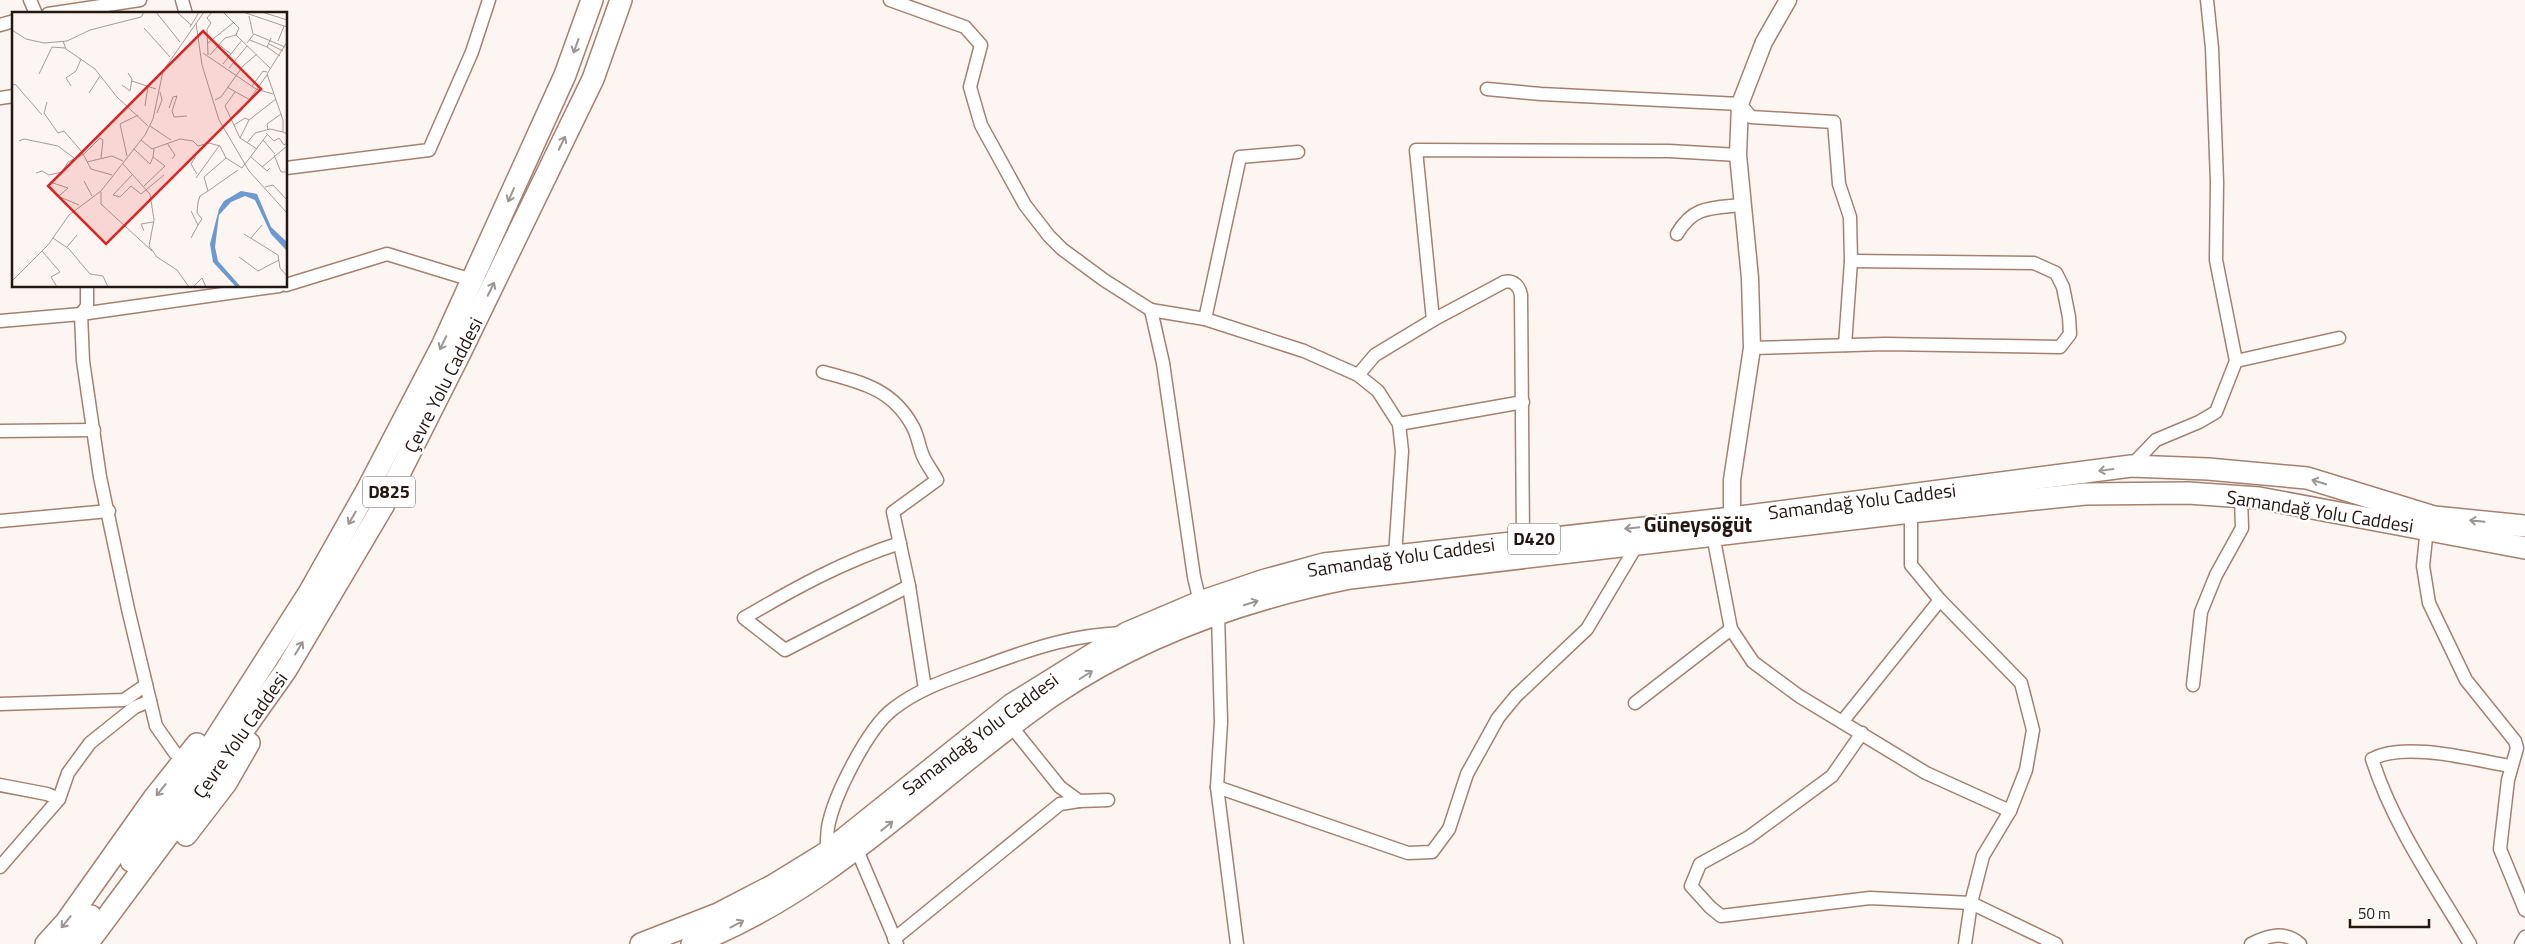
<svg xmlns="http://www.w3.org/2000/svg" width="2525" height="944" font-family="'Titillium Web',sans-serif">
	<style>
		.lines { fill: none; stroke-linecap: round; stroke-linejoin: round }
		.minor-casing { stroke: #a48071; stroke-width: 15 }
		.tertiary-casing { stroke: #a48071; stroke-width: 19 }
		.trunk-casing { stroke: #a48071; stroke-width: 24 }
		.minor { stroke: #fff; stroke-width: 12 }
		.tertiary { stroke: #fff; stroke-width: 16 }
		.trunk { stroke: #fff; stroke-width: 21 }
		.oneway { stroke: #9c9693 }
		.labels { text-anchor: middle; stroke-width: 4.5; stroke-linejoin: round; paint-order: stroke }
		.shield { fill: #fff; stroke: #665c58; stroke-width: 1 }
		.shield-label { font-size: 18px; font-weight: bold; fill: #241610 }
		.street-label { font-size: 19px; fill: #241610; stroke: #fff }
		.quarter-label { font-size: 21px; font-weight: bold; fill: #241610; stroke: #fff }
		.inset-road { fill: none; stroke: #a69c97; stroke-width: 1 }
		.view { fill: #d62828; fill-opacity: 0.15; stroke: #d62828; stroke-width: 2.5 }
		.inset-edge { fill: none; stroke: #241610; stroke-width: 2.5 }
	</style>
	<rect width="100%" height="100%" fill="#fdf5f1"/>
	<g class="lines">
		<g class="minor-casing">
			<g id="minor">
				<path d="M 30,0 L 36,14"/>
				<path d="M 182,0 L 186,14"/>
				<path d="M 890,0 L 965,27 L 981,45 L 970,87 L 981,125 L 1025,205 L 1049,236 L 1062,249 L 1104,280 L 1151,310 L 1205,319 L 1304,351 L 1358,375 L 1378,391 L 1399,424 L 1402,451 L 1395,556"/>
				<path d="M 48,14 L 140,0"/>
				<path d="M 0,25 L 14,21"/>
				<path d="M 1487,89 L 1541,94 L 1740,104 L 1751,117 L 1834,122 L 1839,184 L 1850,217 L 1851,261 L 1845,345"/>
				<path d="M 0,98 L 14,96"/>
				<path d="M 286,168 L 429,150 L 472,52 L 489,0"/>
				<path d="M 1677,234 C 1693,206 1711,208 1741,205"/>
				<path d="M 286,285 L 387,254 L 472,280"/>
				<path d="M 87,286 L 87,306 L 81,314 L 83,361 L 100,477 L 128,609 L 156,726 L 175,753 L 184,761"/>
				<path d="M 1151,310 L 1163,363 L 1194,577 L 1200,602"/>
				<path d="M 1205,319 L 1240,157 L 1298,152"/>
				<path d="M 1433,320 L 1504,282 C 1514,280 1519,286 1521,295 L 1523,540"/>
				<path d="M 0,321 L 81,314 L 279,286"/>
				<path d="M 1752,348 L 1885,344 L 2060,347 L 2070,334 L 2069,317 L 2063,287 L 2056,273 L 2034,263 L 1851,261"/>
				<path d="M 2236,361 L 2339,338"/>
				<path d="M 823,372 C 861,382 893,389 913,427 C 918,436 919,447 923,456 C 927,465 933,472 937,480 L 893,512 L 909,586 L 925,689"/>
				<path d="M 1358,375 L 1375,355 L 1433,320 L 1416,150 L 1669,151 L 1738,155"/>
				<path d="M 1399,424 L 1523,402"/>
				<path d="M 0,431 L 94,430"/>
				<path d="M 2131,466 L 2156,440 L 2199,422 L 2216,412 L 2236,361 L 2216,260 L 2217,182 L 2212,48 L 2207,0"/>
				<path d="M 1911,512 L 1911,565 L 1940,600 L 2021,683 L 2033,730 L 2026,770 L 2010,811 L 1983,856 L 1971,903 L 1965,944"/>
				<path d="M 0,521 L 109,511"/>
				<path d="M 2427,528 L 2423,566 L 2429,603 L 2466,680 L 2515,741 L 2517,748 L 2508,780 L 2500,849 L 2525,910"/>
				<path d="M 1713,535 L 1731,629 L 1753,662 L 1799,696 L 1926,773 L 2010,811"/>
				<path d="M 900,543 C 844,561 795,588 744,618 L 785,650 L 909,586"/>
				<path d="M 1218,614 L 1221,722 L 1217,787 L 1237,944"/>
				<path d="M 2193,685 L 2201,612 L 2216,575 L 2242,528 L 2241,497"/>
				<path d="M 1635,703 L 1731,629"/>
				<path d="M 0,704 L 124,700 L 146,685"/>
				<path d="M 1842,722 L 1940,600"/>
				<path d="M 1011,726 L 1060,787 L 1079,801 L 1108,800"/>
				<path d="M 1862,733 L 1832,776 L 1749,837 L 1700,864 L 1691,886 L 1710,907 L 1721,916 L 1870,898 L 1971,903 L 2056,944"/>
				<path d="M 0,785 L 47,794 L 59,799"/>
				<path d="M 1217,787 L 1408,853 L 1432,852 L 1449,829 L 1467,774 L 1498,718 L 1516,696 L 1587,629 L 1637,545"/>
				<path d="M 857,850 L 897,944"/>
				<path d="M 826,853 C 827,845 827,836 828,827 C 834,795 868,728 893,709 C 922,686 959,676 993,663 C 1037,647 1074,635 1122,633"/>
				<path d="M 0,867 L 59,799 L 68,773 L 90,743 L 135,707 L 150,701"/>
				<path d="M 894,939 L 1060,804 L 1079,801"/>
				<path d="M 2251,944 C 2267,936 2284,930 2300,944"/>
				<path d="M 2470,944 C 2435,885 2393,825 2372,759 C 2405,741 2474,760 2510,766"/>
				<path d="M 2521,944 L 2525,937"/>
			</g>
		</g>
		<g class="tertiary-casing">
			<path id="tertiary" d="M 1732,518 L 1732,480 L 1752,348 L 1750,278 L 1738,155 L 1740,104 L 1764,42 L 1788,0"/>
		</g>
		<g class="trunk-casing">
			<g id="trunk">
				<path d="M 186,835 L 226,783 L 249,743"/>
				<path d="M 131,861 L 204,757 L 268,657 L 309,593 L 366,492 L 443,344 L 565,75 L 592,0"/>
				<path d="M 46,944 L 66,922 L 154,798 L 197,744"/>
				<path d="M 68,944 L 91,916"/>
				<path d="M 87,944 L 189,807 L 286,670 L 383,506 L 460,353 L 593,79 L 621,0"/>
				<path d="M 641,944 L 718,914 L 774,885 L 826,853 L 1011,705 L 1127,633 L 1200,602 L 1262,581 L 1324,564 L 1732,518 L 2131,466 L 2208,469 L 2307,478 L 2434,517 L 2525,526"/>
				<path d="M 692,944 C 834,889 931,779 1053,695 C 1142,635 1245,599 1350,578 L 1911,512 L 2085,494 L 2188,493 L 2259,498 L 2525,548"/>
			</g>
		</g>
		<use href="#minor" class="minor"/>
		<use href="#tertiary" class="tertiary"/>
		<use href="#trunk" class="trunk"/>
	</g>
	<defs><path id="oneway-shaft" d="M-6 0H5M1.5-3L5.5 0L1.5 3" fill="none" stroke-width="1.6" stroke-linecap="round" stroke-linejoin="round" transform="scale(1.25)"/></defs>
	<g class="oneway">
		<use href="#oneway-shaft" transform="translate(576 46) rotate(110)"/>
		<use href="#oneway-shaft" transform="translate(562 143) rotate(-64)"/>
		<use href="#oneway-shaft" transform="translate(511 195) rotate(114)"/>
		<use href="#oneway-shaft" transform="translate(491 289) rotate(-64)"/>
		<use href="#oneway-shaft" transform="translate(443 343) rotate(116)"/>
		<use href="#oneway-shaft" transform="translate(2106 470) rotate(172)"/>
		<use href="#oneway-shaft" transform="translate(2319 482) rotate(-163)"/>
		<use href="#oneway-shaft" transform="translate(352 518) rotate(120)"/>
		<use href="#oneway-shaft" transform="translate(2477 521) rotate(-174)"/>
		<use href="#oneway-shaft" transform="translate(1632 528) rotate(174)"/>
		<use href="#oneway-shaft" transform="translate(1251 603) rotate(-18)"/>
		<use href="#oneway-shaft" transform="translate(299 648) rotate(-59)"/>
		<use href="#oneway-shaft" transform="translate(1086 675) rotate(-32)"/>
		<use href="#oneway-shaft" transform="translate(161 790) rotate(129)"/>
		<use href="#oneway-shaft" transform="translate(887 826) rotate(-39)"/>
		<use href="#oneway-shaft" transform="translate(66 922) rotate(129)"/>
		<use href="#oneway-shaft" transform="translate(737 924) rotate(-28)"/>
	</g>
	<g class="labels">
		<g class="shield">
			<rect x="363" y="476.5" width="52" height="31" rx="4"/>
			<rect x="1508" y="523.5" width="52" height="31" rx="4"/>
		</g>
		<g class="shield-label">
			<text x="389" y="498">D825</text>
			<text x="1534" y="545">D420</text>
		</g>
		<g class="street-label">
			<text transform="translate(443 385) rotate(-63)" y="7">Çevre Yolu Caddesi</text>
			<text transform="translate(1862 501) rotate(-7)" y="7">Samandağ Yolu Caddesi</text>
			<text transform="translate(2320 511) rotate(9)" y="7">Samandağ Yolu Caddesi</text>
			<text transform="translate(1401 557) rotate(-8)" y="7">Samandağ Yolu Caddesi</text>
			<text transform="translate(980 734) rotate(-37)" y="7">Samandağ Yolu Caddesi</text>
			<text transform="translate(240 735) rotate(-55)" y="7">Çevre Yolu Caddesi</text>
		</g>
		<g class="quarter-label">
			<text x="1698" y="532">Güneysöğüt</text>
		</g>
	</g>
	<g transform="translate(12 12)">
		<rect width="275" height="275" fill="#fdf5f1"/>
		<path d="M 229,179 L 245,182 L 259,215 L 275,230 L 275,239 L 259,222 L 243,188 L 233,184 L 219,190 L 207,203 L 203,235 L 206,249 L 229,275 L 224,275 L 201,250 L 198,232 L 207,197 L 212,189 Z" fill="#6b9ad0"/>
		<path class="inset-road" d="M 144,0 L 168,30M 165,0 L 179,13M 211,0 L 227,16 L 224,23 L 258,56M 231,0 L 275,15M 250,0 L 275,8M 237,4 L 241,22M 184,11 L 190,53 L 207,108 L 237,159 L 275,201M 178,15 L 187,0M 132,16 L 158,45M 0,18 L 14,27 L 32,31 L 55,29 L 78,18 L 129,5 L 132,0M 259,26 L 255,35 L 268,44M 238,28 L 255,35M 51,29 L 54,37 L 83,57 L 105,85 L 136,114M 266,29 L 272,14M 275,30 L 255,62 L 271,108 L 271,120 L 275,122M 196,31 L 221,11M 235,31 L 242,22 L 273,35M 206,32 L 219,42M 257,32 L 271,39M 191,41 L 244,77 L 261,82M 196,43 L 195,17 L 199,11 L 195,6 L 200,0M 198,43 L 213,26 L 224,23M 211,52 L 230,28M 217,56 L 235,34M 27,62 L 40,35 L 53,36M 120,69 L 144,77M 0,72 L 4,73 L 30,103M 110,73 L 118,79 L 120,67 L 116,61M 59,74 L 54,66 L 64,59 L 69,47M 240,74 L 251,59 L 255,60M 215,75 L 238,88M 223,80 L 213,94 L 228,126M 77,81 L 88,64M 203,88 L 209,85 L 231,54 L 245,42M 35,90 L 32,101 L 46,121 L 52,119 L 70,140 L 79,157 L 100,163M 133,94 L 136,74M 157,96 L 161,85 L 165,84 L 160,99 L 162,105 L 175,104M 145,101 L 150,88 L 148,80M 219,107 L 229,99 L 255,63M 222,113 L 233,106 L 237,108M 138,114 L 159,128M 256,118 L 255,112 L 269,102M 254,121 L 262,129 L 267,126 L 272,133 L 275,131M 129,128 L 140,137 L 168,127 L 181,129 L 186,134 L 197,131 L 208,134 L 214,146M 251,128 L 263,142M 7,129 L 12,127 L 46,134 L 62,146M 155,131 L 163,143 L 160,147M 235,131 L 243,121 L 258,117 L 271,120M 122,137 L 138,152 L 141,145M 245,137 L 228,126 L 237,108 L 264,87M 262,143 L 269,160 L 275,160M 115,144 L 108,112 L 126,103M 184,144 L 179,152 L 185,162M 239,145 L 255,159 L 258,156M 75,150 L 100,144 L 111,149M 110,151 L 138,182 L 142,208 L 137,234 L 145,245 L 165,258 L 177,275M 250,155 L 275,134M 24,161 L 30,159 L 37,163 L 50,160 L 56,150 L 72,142 L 88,126 L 91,128 L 89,146M 184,166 L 207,134M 72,169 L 80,184M 38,170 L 56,176 L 47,184M 36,172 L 48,185 L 67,193M 119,174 L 108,185 L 101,183 L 120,163M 119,174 L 129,182 L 152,163M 132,174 L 153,154 L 141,145 L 142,137M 253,175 L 261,173 L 275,188M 196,179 L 226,158M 89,180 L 89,192 L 140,239M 179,199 L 186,213 L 179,226M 186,213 L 190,207 L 185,201 L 186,190 L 188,184 L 196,179 L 192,165 L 214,146 L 230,156 L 255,123M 132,219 L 129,212 L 141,210M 232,222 L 266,243 L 268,256 L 275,264M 41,226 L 57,237 L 78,262 L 91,264 L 96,275M 239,226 L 250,213M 55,235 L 65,223M 30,239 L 48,260 L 39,265 L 45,275M 227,245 L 246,259 L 267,248M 0,269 L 36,233 L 57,203 L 89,179 L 133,123 L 141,107 L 151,59 L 192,0M 181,275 L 190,266 L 194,275"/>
		<path class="view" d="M 191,19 L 249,77 L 94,232 L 36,174 Z"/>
		<rect width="275" height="275" class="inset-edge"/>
	</g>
	<path d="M2350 919v8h79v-8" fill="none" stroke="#241610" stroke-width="2.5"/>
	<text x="2358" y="919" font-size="15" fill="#241610" stroke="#ffffff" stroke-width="4" paint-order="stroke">50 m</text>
</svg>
